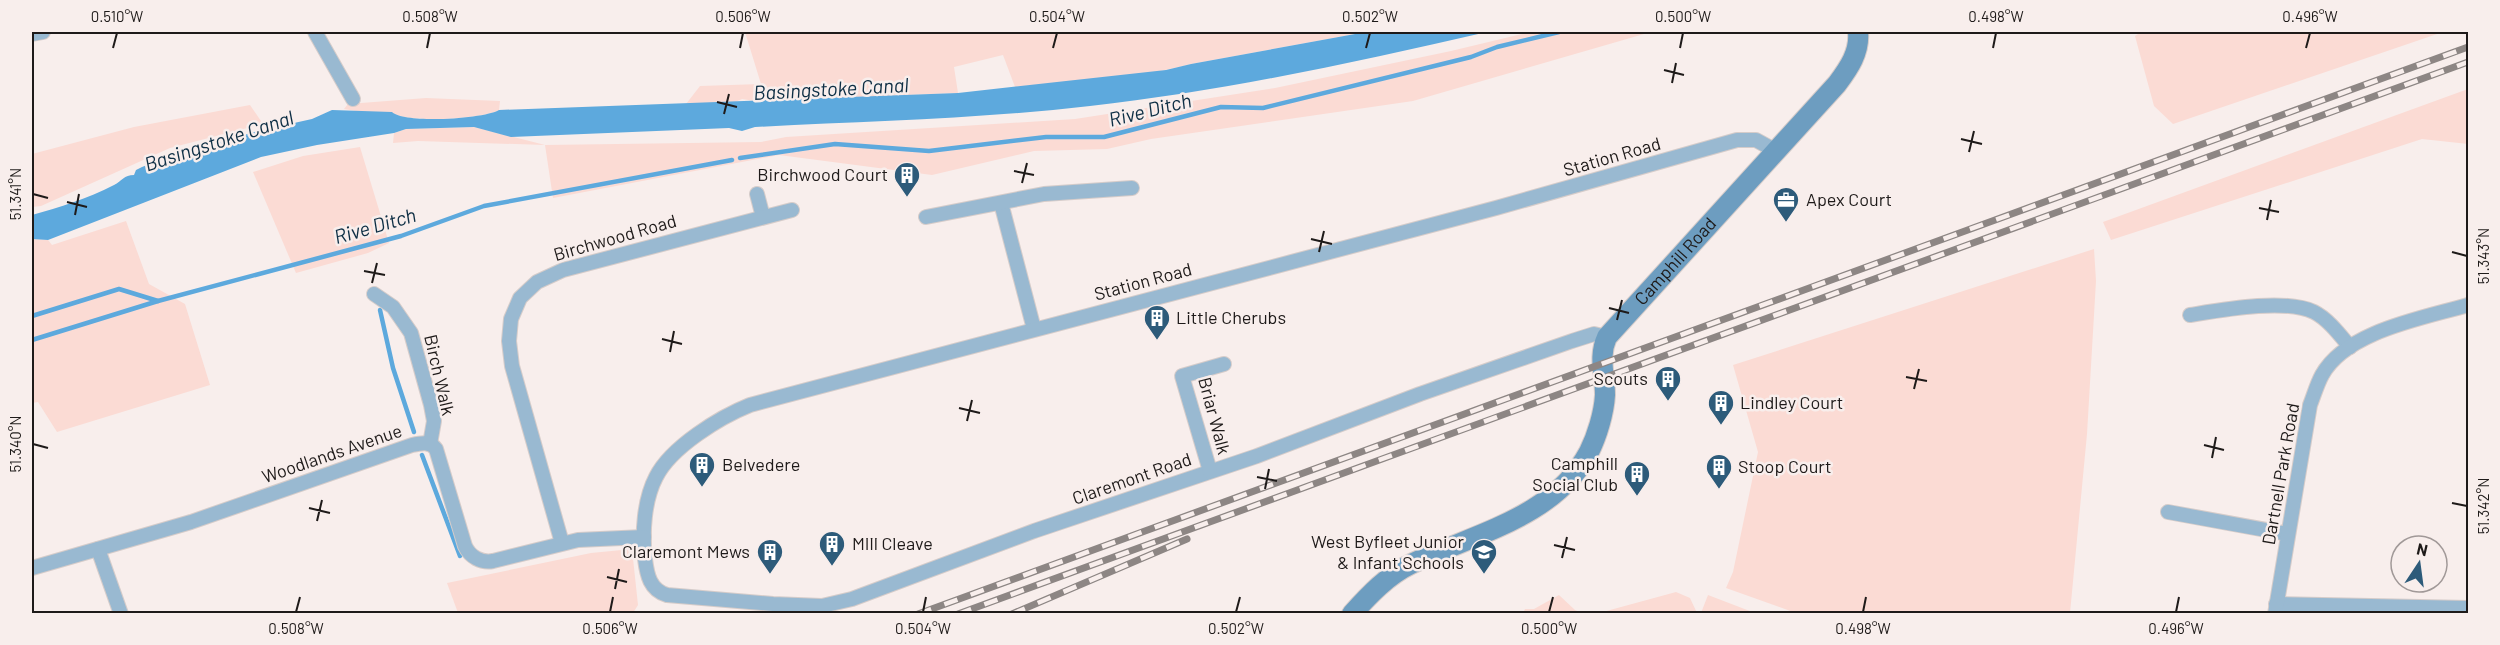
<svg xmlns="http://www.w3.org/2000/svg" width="2500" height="645" font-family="Barlow,sans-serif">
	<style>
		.green { fill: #fbdbd4 }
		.water { fill: #5da9dd }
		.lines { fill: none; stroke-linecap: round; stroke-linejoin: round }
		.stream { stroke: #5da9dd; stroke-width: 4.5 }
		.street-casing { stroke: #d5ccca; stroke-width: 16 }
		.secondary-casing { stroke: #d5ccca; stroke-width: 22 }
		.street { stroke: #99b9d1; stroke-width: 14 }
		.secondary { stroke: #6d9dc0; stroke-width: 20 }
		.rail-casing { stroke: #8d8684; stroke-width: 7 }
		.rail { stroke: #f8eeec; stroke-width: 4.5; stroke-dasharray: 14; stroke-linecap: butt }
		.ticks { fill: none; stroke: #1e1a19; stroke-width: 2 }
		.labels { text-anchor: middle; stroke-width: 5; stroke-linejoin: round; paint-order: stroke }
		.street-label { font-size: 18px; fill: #1e1a19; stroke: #f8eeec }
		.poi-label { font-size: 18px; fill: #1e1a19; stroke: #f8eeec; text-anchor: start }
		.water-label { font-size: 20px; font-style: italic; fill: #0d2e44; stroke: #f8eeec }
		.neatline { fill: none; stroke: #1e1a19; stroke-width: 2 }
		.ticks-label { font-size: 15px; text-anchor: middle; fill: #1e1a19 }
	</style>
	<rect width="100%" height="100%" fill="#f8eeec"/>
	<g class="green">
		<path d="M 745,32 L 1366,32 L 1191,64 C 1134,79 1073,81 1015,87 L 1003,55 L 954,67 L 958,93 L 755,101 L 742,99 L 733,103 L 686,104 L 700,86 L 761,84 Z"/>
		<path d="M 1530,32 L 1651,32 L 1413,101 L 1151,139 L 1107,149 L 1034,151 L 932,175 L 779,155 L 553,198 L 545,145 L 418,141 L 393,143 L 394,133 L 406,129 L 474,127 L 545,145 L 761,142 L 786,137 L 1075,119 L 1275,88 L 1451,51 Z"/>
		<path d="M 2141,32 L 2443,32 L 2173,124 L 2154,106 L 2135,36 Z"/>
		<path d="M 2468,89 L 2468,144 L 2422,139 L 2111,240 L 2103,222 Z"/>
		<path d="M 426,98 L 500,101 L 499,110 C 484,119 405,124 391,112 L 368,113 L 344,109 L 348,104 Z"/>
		<path d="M 250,105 L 263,124 L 170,148 L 41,206 L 32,207 L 32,154 L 134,127 Z"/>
		<path d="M 360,147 L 389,243 L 368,253 L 296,273 L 253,172 L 303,156 Z"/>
		<path d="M 126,221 L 149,284 L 185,304 L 210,385 L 57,432 L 38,402 L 32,403 L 32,239 L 48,240 L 52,245 Z"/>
		<path d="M 2094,249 L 2096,281 L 2087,434 L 2070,613 L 1796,613 L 1726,588 L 1733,572 L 1758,452 L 1733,365 Z"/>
		<path d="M 632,549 L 638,605 L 633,613 L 458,613 L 447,583 L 591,553 Z"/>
		<path d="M 1676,592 L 1690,598 L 1697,613 L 1599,613 Z"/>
		<path d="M 1559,595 L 1575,610 L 1582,613 L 1523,613 L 1525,609 L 1534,609 Z"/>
		<path d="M 1708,595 L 1755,613 L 1701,613 Z"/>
	</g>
	<path class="water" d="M 1366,32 L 1487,32 C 1357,62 1224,91 1090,106 C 979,119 867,121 755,127 L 742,131 L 729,128 L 511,137 L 474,127 L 406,129 L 394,133 L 317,145 L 261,157 L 48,240 L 32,239 L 32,215 C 60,207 87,199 114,185 C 122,181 124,175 134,175 L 136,170 L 142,167 L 170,156 L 258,131 L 312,119 L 332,110 L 392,112 C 405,124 484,119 499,110 L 958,93 L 1166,70 L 1191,64 Z"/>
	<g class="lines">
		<g class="stream">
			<path d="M 740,158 L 835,144 L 929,151 L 1046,137 L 1104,137 L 1221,107 L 1263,108 L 1471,57 L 1497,47 L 1559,32"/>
			<path d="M 380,310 L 393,368 L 414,432"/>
			<path d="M 32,316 L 119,289 L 158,301"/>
			<path d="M 32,340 L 158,301 L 401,236 L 484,206 L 732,160"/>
			<path d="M 422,455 L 460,556"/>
		</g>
		<g class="street-casing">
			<g id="street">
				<path d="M 315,32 L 353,99"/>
				<path d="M 32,34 L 43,32"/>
				<path d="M 757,194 L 763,217"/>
				<path d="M 1001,203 L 1034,329"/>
				<path d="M 926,217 L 1044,194 L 1132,188"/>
				<path d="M 374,294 L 393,307 L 411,333 L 431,405 L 434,421 L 430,444"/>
				<path d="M 2190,315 C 2221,310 2285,298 2314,312 C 2328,319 2340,335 2350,347"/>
				<path d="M 1607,337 L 1594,334 L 1572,341 L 1420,394 L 1257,456 L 1034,531 L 852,599 L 822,606 L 773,604 L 667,595 C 650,590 647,575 645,559 C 642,533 644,500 656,477 C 671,447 720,417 750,405 L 1496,208 L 1737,140 L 1756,140 L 1776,151"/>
				<path d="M 1210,471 L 1182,376 L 1224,364"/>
				<path d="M 2168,512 L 2288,534"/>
				<path d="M 562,543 L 512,366 L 509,341 L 511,319 L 520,298 L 537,282 L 563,270 L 792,210"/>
				<path d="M 98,549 L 121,614"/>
				<path d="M 32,568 L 191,522 L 412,445 C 421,443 430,441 436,449 L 465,546 C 470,557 481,563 493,561 L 578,540 L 644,537"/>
				<path d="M 2276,604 L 2468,608"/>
				<path d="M 2275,614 L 2310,405 C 2314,395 2317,384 2322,375 C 2346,331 2424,318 2468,305"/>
			</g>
		</g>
		<g class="secondary-casing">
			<g id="secondary">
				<path id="s1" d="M 1352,614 C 1369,595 1388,575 1411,564 C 1473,534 1554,518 1589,452 C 1597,436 1604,413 1605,395 C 1605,374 1598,357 1607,337 L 1837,84 C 1849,68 1860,52 1858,32"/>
			</g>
		</g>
		<use href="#street" class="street"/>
		<use href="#secondary" class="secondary"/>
		<g class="rail-casing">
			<g id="rail">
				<path d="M 918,614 L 2468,47"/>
				<path d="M 958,614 L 2468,62"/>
				<path d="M 1012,614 L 1187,539"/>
			</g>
		</g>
		<use href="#rail" class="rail"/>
	</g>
	<path class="ticks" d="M 113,48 L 117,33M 427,48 L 430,33M 740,48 L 743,33M 1053,48 L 1057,33M 1366,48 L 1370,33M 1680,48 L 1683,33M 1993,48 L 1996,33M 2306,48 L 2310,33M 1664,70 L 1684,75M 1672,83 L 1676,63M 717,102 L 737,107M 724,114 L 729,94M 1961,139 L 1982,144M 1969,152 L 1974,131M 1014,171 L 1034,175M 1022,183 L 1027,163M 33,194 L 48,198M 67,202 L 87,207M 2259,208 L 2279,212M 75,215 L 79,194M 2267,220 L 2271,200M 1311,239 L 1332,244M 1319,252 L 1324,231M 2452,252 L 2467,256M 364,271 L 385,275M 372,283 L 377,263M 1609,308 L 1629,313M 1617,320 L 1622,300M 662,339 L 682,344M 670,352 L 674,331M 1906,377 L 1927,381M 1914,389 L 1919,369M 959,408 L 980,413M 967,421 L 972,400M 33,444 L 48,448M 2204,445 L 2224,450M 2212,458 L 2216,437M 1257,477 L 1277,481M 1265,489 L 1269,469M 2452,503 L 2467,506M 309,508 L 330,513M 317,521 L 322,500M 1554,545 L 1575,550M 1562,558 L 1567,537M 607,577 L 627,582M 615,589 L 619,569M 296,612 L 300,597M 610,612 L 613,597M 923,612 L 926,597M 1236,612 L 1240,597M 1549,612 L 1553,597M 1863,612 L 1866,597M 2176,612 L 2179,597"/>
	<defs>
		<g id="building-pin" transform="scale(1.35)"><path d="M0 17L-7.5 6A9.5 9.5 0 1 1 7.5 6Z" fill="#2d5b7a" stroke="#f8eeec"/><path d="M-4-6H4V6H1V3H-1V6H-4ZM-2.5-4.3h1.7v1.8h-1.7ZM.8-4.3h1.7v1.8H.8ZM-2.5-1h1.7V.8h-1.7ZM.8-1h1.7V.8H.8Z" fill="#fff"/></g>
		<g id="office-pin" transform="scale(1.35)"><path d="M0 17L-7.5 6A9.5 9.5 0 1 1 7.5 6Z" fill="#2d5b7a" stroke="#f8eeec"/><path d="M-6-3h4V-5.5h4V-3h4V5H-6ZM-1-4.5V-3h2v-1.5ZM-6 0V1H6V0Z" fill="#fff"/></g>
		<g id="school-pin" transform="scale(1.35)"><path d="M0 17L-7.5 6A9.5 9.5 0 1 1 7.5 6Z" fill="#2d5b7a" stroke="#f8eeec"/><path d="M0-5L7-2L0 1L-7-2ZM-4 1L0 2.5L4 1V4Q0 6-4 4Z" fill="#fff"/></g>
	</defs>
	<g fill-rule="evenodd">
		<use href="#building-pin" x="907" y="175"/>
		<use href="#office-pin" x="1786" y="200"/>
		<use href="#building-pin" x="1157" y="318"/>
		<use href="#building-pin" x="1668" y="379"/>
		<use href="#building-pin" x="1721" y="403"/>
		<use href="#building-pin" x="702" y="465"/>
		<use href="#building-pin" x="1719" y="467"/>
		<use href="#building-pin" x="1637" y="474"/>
		<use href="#building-pin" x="832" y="544"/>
		<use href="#building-pin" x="770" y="552"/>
		<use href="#school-pin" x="1484" y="552"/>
	</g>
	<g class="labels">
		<g class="street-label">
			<text transform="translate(1612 157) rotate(-16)" y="6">Station Road</text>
			<text transform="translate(615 238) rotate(-16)" y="6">Birchwood Road</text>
			<text dy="6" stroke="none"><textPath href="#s1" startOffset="513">Camphill Road</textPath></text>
			<text transform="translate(1143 282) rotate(-15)" y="6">Station Road</text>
			<text transform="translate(439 375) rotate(77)" y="6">Birch Walk</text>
			<text transform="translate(1214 416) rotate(75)" y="6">Briar Walk</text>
			<text transform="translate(332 454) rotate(-19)" y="6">Woodlands Avenue</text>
			<text transform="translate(2281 474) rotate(-80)" y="6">Dartnell Park Road</text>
			<text transform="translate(1132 479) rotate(-19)" y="6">Claremont Road</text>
		</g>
		<g class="poi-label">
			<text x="888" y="181" text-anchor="end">Birchwood Court</text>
			<text x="1806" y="206">Apex Court</text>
			<text x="1176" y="324">Little Cherubs</text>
			<text x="1648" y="385" text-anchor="end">Scouts</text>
			<text x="1740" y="409">Lindley Court</text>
			<text x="1618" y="470" text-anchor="end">Camphill<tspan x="1618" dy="21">Social Club</tspan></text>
			<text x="722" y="471">Belvedere</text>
			<text x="1738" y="473">Stoop Court</text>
			<text x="1464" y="548" text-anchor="end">West Byfleet Junior<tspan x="1464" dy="21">&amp; Infant Schools</tspan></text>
			<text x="852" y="550">MIll Cleave</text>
			<text x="750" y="558" text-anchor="end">Claremont Mews</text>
		</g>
		<g class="water-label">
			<text transform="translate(831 89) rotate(-3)" y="7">Basingstoke Canal</text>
			<text transform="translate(1150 110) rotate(-14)" y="7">Rive Ditch</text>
			<text transform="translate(219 141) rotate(-18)" y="7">Basingstoke Canal</text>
			<text transform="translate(375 226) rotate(-16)" y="7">Rive Ditch</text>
		</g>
	</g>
	<rect width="2500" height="645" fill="none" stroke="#f8eeec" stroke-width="66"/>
	<g transform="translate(2419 564) rotate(13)"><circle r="28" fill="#f8eeec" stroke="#a19998" stroke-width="1.5"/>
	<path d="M0-4.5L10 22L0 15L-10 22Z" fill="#2d5b7a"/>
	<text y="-9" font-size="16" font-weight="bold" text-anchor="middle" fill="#1e1a19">N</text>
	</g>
	<rect x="33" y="33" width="2434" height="579" class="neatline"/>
	<g class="ticks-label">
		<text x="117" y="22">0.510°W</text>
		<text x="430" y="22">0.508°W</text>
		<text x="743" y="22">0.506°W</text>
		<text x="1057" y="22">0.504°W</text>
		<text x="1370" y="22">0.502°W</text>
		<text x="1683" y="22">0.500°W</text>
		<text x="1996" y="22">0.498°W</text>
		<text x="2310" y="22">0.496°W</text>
		<text transform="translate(16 194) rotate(-90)" y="5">51.341°N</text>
		<text transform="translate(2484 256) rotate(-90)" y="5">51.343°N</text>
		<text transform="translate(16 444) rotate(-90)" y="5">51.340°N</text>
		<text transform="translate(2484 506) rotate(-90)" y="5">51.342°N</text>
		<text x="296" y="634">0.508°W</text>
		<text x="610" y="634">0.506°W</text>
		<text x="923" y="634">0.504°W</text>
		<text x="1236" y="634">0.502°W</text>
		<text x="1549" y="634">0.500°W</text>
		<text x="1863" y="634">0.498°W</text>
		<text x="2176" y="634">0.496°W</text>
	</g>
</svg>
